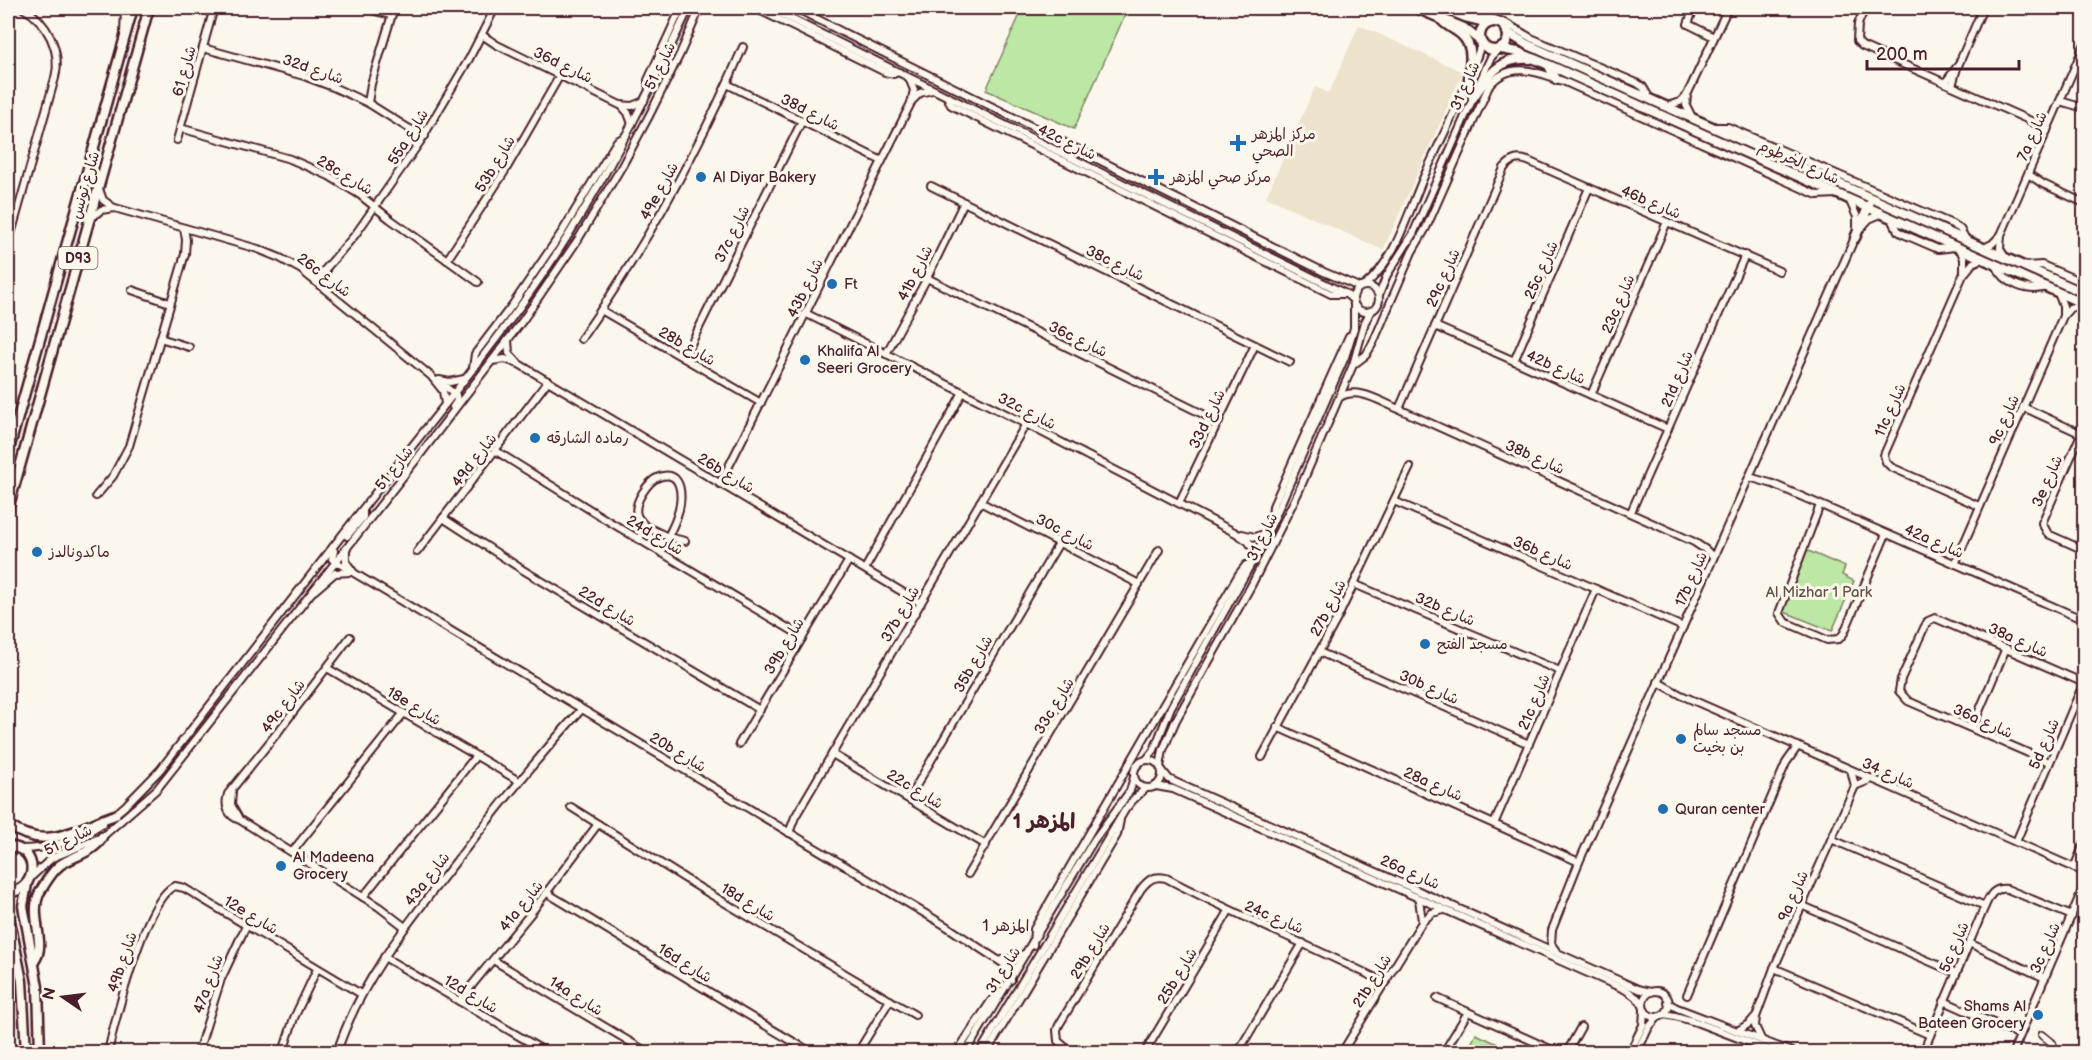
<svg xmlns="http://www.w3.org/2000/svg" width="2092" height="1060" font-family="'Balsamiq Sans','Playpen Sans Arabic',sans-serif">
	<style>
		.built { fill: #ede2cc }
		.green { fill: #bce7a4; stroke: #838368; stroke-width: 1.5 }
		.lines { fill: none; stroke-linecap: round; stroke-linejoin: round }
		.minor-casing { stroke: #4a1f2b; stroke-width: 10 }
		.major-casing { stroke: #4a1f2b; stroke-width: 13 }
		.minor { stroke: #fbf7ec; stroke-width: 6 }
		.major { stroke: #fbf7ec; stroke-width: 8 }
		.poi-dot { fill: #1f6fb2; stroke: #fbf7ec; stroke-width: 2 }
		.labels { text-anchor: middle; stroke-width: 6; stroke-linejoin: round; paint-order: stroke }
		.shield { fill: #fbf7ec; stroke: #7f6065; stroke-width: 1.5 }
		.shield-label { font-size: 14px; font-weight: bold; fill: #4a1f2b }
		.street-label { font-size: 15px; fill: #4a1f2b; stroke: #fbf7ec }
		.poi-label { font-size: 15px; fill: #4a1f2b; stroke: #fbf7ec; text-anchor: start }
		.park-label { font-size: 15px; fill: #665149; stroke: #fbf7ec }
		.neighbourhood-label { font-size: 16px; fill: #4a1f2b; stroke: #fbf7ec }
		.district-label { font-size: 21px; font-weight: bold; fill: #4a1f2b; stroke: #fbf7ec }
	</style>
	<rect width="100%" height="100%" fill="#fbf7ec"/>
	<filter id="ink" filterUnits="userSpaceOnUse"><feTurbulence type="fractalNoise" baseFrequency=".0167" numOctaves="2"/><feDisplacementMap in="SourceGraphic" scale="12" xChannelSelector="R" yChannelSelector="G"/><feConvolveMatrix kernelMatrix="1 2 1 2 8 2 1 2 1" color-interpolation-filters="sRGB"/></filter>
	<g filter="url(#ink)">
		<path class="built" d="M 1359,25 L 1463,72 L 1383,250 L 1266,197 L 1315,87 L 1329,93 Z"/>
		<g class="green">
			<path d="M 1023,8 L 1128,8 L 1074,129 L 986,90 Z"/>
			<path d="M 1806,550 L 1845,567 L 1842,575 L 1854,581 L 1832,631 L 1782,611 Z"/>
			<path d="M 1476,1034 L 1513,1051 L 1513,1052 L 1467,1052 Z"/>
		</g>
		<g class="lines">
			<g class="minor-casing">
				<g id="minor">
					<path d="M 363,8 L 391,15"/>
					<path d="M 755,8 L 885,72 L 893,74 L 899,72"/>
					<path d="M 769,8 L 1346,294 L 1353,300"/>
					<path d="M 796,8 L 842,32 L 1324,272 L 1359,287"/>
					<path d="M 1460,8 L 1504,22 L 1531,38 L 1637,83 L 1643,87 L 1650,99"/>
					<path d="M 1694,8 L 1688,24 L 1714,37"/>
					<path d="M 1865,8 L 1858,24 L 1857,41 L 1862,46 L 2031,121 L 2047,131"/>
					<path d="M 124,34 L 125,8"/>
					<path d="M 482,35 L 497,45 L 620,105 L 632,106 L 644,101"/>
					<path d="M 203,48 L 304,76 L 333,87 L 368,103 L 408,128 L 425,136"/>
					<path d="M 1945,83 L 1956,68"/>
					<path d="M 727,84 L 882,161"/>
					<path d="M 1478,86 L 1490,59 L 1497,50"/>
					<path d="M 1952,86 L 1957,68 L 1983,8"/>
					<path d="M 649,90 L 648,80 L 681,8"/>
					<path d="M 1687,95 L 1686,105 L 1692,117"/>
					<path d="M 947,96 L 951,105 L 1331,294 L 1345,294"/>
					<path d="M 913,100 L 920,93 L 932,90"/>
					<path d="M 2060,101 L 2084,108"/>
					<path d="M 368,103 L 371,84 L 394,8"/>
					<path d="M 621,105 L 628,113 L 632,124"/>
					<path d="M 1667,106 L 1680,102 L 1687,95 L 1728,8"/>
					<path d="M 2031,121 L 2049,126"/>
					<path d="M 1715,127 L 1728,127 L 1952,224 L 1960,229 L 1967,241"/>
					<path d="M 180,128 L 290,159 L 329,176 L 360,195 L 390,219 L 478,282"/>
					<path d="M 177,140 L 214,8"/>
					<path d="M 2028,174 L 2043,184 L 2084,203"/>
					<path d="M 931,186 L 1290,362"/>
					<path d="M 99,189 L 103,200 L 114,208"/>
					<path d="M 1849,199 L 1857,217 L 1857,229"/>
					<path d="M 91,218 L 101,210 L 115,208 L 258,249 L 280,258 L 300,269 L 431,376 L 443,391 L 445,404"/>
					<path d="M 1892,219 L 1898,231 L 1903,234 L 1938,249 L 1955,247"/>
					<path d="M 1862,227 L 1869,219 L 1881,214"/>
					<path d="M 8,245 L 55,78 C 62,51 47,21 23,8"/>
					<path d="M 1984,248 L 1992,244 L 2001,235"/>
					<path d="M 1960,249 L 1964,259 L 1964,271"/>
					<path d="M 2005,257 L 2000,249 L 2001,235 L 2084,46"/>
					<path d="M 447,260 L 505,171 L 559,77"/>
					<path d="M 1996,265 C 2004,284 2028,293 2047,287"/>
					<path d="M 2024,266 L 2042,265 L 2084,283"/>
					<path d="M 927,278 L 1219,422"/>
					<path d="M 315,281 L 355,235 L 420,142 L 469,59 L 495,8"/>
					<path d="M 319,285 L 326,275 L 326,270"/>
					<circle cx="1366" cy="299" r="13"/>
					<path d="M 1364,286 C 1398,259 1409,207 1427,170 C 1446,128 1468,87 1481,44"/>
					<path d="M 132,290 L 170,303"/>
					<path d="M 2058,293 L 2063,306 L 2063,315"/>
					<path d="M 1379,295 L 1387,275 L 1413,234 L 1474,96"/>
					<path d="M 601,310 L 761,403"/>
					<path d="M 805,313 L 1026,424 L 1236,533 L 1249,542 L 1256,555"/>
					<path d="M 1435,326 L 1668,429"/>
					<path d="M 160,338 L 189,347"/>
					<path d="M 581,339 C 645,247 699,150 743,47"/>
					<path d="M 508,340 L 509,353 L 517,362"/>
					<path d="M 886,354 L 927,278 L 964,202"/>
					<path d="M 684,358 L 802,121"/>
					<path d="M 492,361 L 505,359 L 519,364 L 921,603"/>
					<path d="M 1514,361 L 1589,188"/>
					<path d="M 1353,365 L 1366,355 L 1373,343 L 1412,252 L 1426,228 L 1489,86 C 1509,60 1538,72 1563,81 L 1817,195 L 1837,194"/>
					<path d="M 473,368 L 475,354 L 513,304 L 562,232 L 617,141 L 626,136"/>
					<path d="M 439,380 L 450,382 L 464,379"/>
					<path d="M 441,383 L 456,395 L 457,401 L 453,407"/>
					<path d="M 1591,395 L 1667,222"/>
					<path d="M 1340,397 C 1358,386 1381,402 1399,409 L 1694,542 L 1706,550 L 1713,557"/>
					<path d="M 2023,407 L 2084,435"/>
					<path d="M 1399,409 L 1504,168 C 1511,160 1517,157 1528,161 L 1779,271"/>
					<path d="M 2081,434 L 2042,523 L 2048,534 L 2084,550"/>
					<path d="M 496,451 L 605,519 L 803,637"/>
					<path d="M 1749,477 L 1773,484 L 2084,620"/>
					<path d="M 720,484 L 911,103 L 914,90 L 909,78"/>
					<path d="M 96,496 L 113,476 L 129,446 L 185,254 L 186,240 L 184,228"/>
					<path d="M 1394,501 L 1683,627"/>
					<path d="M 980,502 L 1139,584"/>
					<path d="M 1179,503 L 1255,345"/>
					<path d="M 1820,505 L 1779,613 L 1785,622 L 1827,640 L 1839,639 L 1844,633 L 1886,534"/>
					<path d="M 1979,506 L 1891,467 L 1886,462 L 1884,455 L 1963,275 L 1973,263 L 1982,259"/>
					<path d="M 1631,512 L 1745,255"/>
					<path d="M 443,518 L 523,570 L 760,710"/>
					<path d="M 1272,519 L 1273,506 L 1349,336"/>
					<path d="M 645,526 L 668,537"/>
					<path d="M 1242,534 L 1255,537 L 1267,533"/>
					<path d="M 347,536 L 363,517 L 363,509"/>
					<path d="M 639,539 L 645,526 C 643,523 638,519 637,515 C 633,503 648,481 659,477 C 684,468 683,501 677,516 C 675,523 671,530 668,537 L 685,541"/>
					<path d="M 346,550 L 346,562 L 354,573 L 946,926 L 1004,964 L 1008,970 L 1011,980"/>
					<path d="M 334,551 L 332,559 L 351,571"/>
					<path d="M 417,552 L 548,381"/>
					<path d="M 1955,564 L 2063,316 L 2070,308 L 2084,304"/>
					<path d="M 865,569 L 963,392"/>
					<path d="M 1354,584 L 1560,671"/>
					<path d="M 314,591 L 335,573 L 350,572"/>
					<path d="M 350,637 L 281,728 L 228,794 C 224,806 228,816 240,820 L 379,907 L 405,927"/>
					<path d="M 1319,652 L 1529,744"/>
					<path d="M 327,668 L 519,781"/>
					<path d="M 1658,682 L 1681,695 L 2084,872"/>
					<path d="M 1277,727 L 1579,862"/>
					<path d="M 1972,728 L 2006,648"/>
					<path d="M 739,744 L 849,560"/>
					<path d="M 832,754 L 986,845"/>
					<path d="M 1262,757 L 1338,617 L 1410,467"/>
					<circle cx="1148" cy="774" r="14"/>
					<path d="M 1146,760 L 1154,750 L 1171,707 L 1252,562 L 1273,521 L 1345,357 L 1354,328 L 1354,304"/>
					<path d="M 2049,762 L 1908,701 L 1899,691 L 1901,679 L 1924,628 L 1928,621 L 1935,618 L 2084,683"/>
					<path d="M 1160,767 L 1163,750 L 1176,720 L 1251,586 L 1298,493 L 1353,365 L 1365,322 L 1371,311"/>
					<path d="M 1162,770 L 1169,779 L 1175,782 L 1638,989 L 1651,992"/>
					<path d="M 1156,786 L 1173,789 L 1626,990 L 1637,998 L 1643,1005"/>
					<path d="M 1855,786 L 1872,779"/>
					<path d="M 232,791 L 231,805 L 238,817"/>
					<path d="M 909,798 L 1059,543"/>
					<path d="M 571,807 L 700,888 L 915,1015"/>
					<path d="M 112,817 L 125,806 L 160,770 C 239,668 318,565 398,464 C 458,388 520,313 571,231 C 616,159 653,84 689,8"/>
					<path d="M 1494,824 L 1596,589"/>
					<path d="M 789,833 L 795,817 L 1026,424"/>
					<path d="M 1831,839 L 1985,906"/>
					<path d="M 2016,842 L 2084,682"/>
					<path d="M 22,849 C 51,849 79,839 103,823"/>
					<path d="M 292,852 L 403,714"/>
					<path d="M 2074,868 L 2084,844"/>
					<path d="M 968,874 L 1159,550"/>
					<path d="M 30,878 L 52,858 L 102,837 L 157,789 L 416,460 L 523,320 L 579,238 L 622,166 L 649,116 L 680,54 L 700,8"/>
					<path d="M 547,893 C 635,946 722,1001 811,1052"/>
					<path d="M 363,897 L 475,757"/>
					<path d="M 1419,899 L 1422,921"/>
					<path d="M 1801,905 L 1956,973"/>
					<path d="M 1969,943 L 2045,978"/>
					<path d="M 1033,945 L 1034,929 L 1239,574 L 1246,565 L 1252,563"/>
					<path d="M 1556,951 L 1551,944 L 1552,930 L 1579,862 L 1856,235"/>
					<path d="M 384,957 L 546,1052"/>
					<path d="M 493,960 L 647,1052"/>
					<path d="M 1002,960 L 1016,958 L 1026,953"/>
					<path d="M 1774,968 L 1930,1035"/>
					<path d="M 2084,986 L 2084,984"/>
					<circle cx="1656" cy="1004" r="13"/>
					<path d="M 1687,995 L 1786,763 L 1798,746"/>
					<path d="M 1437,998 L 1557,1052"/>
					<path d="M 459,1001 L 531,913 L 598,824"/>
					<path d="M 1944,1001 L 2020,1035"/>
					<path d="M 1668,1003 L 1677,1008 L 1792,1052"/>
					<path d="M 1664,1014 L 1675,1016 L 1696,1022 L 1775,1052"/>
					<path d="M 1739,1030 L 1750,1023 L 1755,1017"/>
					<path d="M 2042,1035 L 2052,1043 L 2056,1052"/>
					<path d="M 1761,1039 L 1755,1026 L 1756,1017 L 1774,968 L 1855,786 L 1851,770"/>
					<path d="M 108,1052 C 115,1021 146,896 175,886 L 184,888 L 361,994"/>
					<path d="M 198,1052 L 221,979 L 246,926"/>
					<path d="M 283,1052 L 294,1018 L 317,969"/>
					<path d="M 337,1052 C 360,981 408,923 454,864 C 495,811 536,759 581,710"/>
					<path d="M 858,1052 L 890,1000"/>
					<path d="M 957,1052 L 991,1001 L 1003,990"/>
					<path d="M 966,1052 L 1094,840 L 1130,791 L 1134,777"/>
					<path d="M 980,1052 L 1125,810 L 1133,800 L 1146,788"/>
					<path d="M 987,1052 L 1117,835 L 1120,820"/>
					<path d="M 1071,1052 L 1058,1041 L 1057,1030 L 1059,1025 L 1141,889 C 1148,880 1154,875 1166,878 C 1238,916 1313,947 1386,983"/>
					<path d="M 1145,1052 L 1229,911"/>
					<path d="M 1238,1052 L 1303,943"/>
					<path d="M 1342,1052 L 1422,922 L 1432,913 L 1444,910"/>
					<path d="M 1444,1052 L 1468,1012"/>
					<path d="M 1567,1052 L 1581,1027"/>
					<path d="M 1630,1052 L 1643,1025 L 1644,1010"/>
					<path d="M 1637,1052 L 1649,1027 L 1658,1017"/>
					<path d="M 1923,1052 L 1985,906 C 1990,895 1994,887 2007,889 L 2072,916"/>
					<path d="M 2013,1052 L 2084,886"/>
				</g>
			</g>
			<g class="major-casing">
				<g id="major">
					<path d="M 1416,8 L 1464,28 L 1480,41"/>
					<path d="M 1443,8 L 1465,17 L 1489,23"/>
					<path d="M 1440,18 C 1444,24 1449,26 1455,30 C 1475,42 1471,59 1469,79"/>
					<circle cx="1494" cy="36" r="14"/>
					<path d="M 1507,32 L 1526,44 L 2084,293"/>
					<path d="M 1501,49 L 1518,52 L 1549,65 L 2084,304"/>
					<path d="M 1549,66 L 1556,79"/>
					<path d="M 1473,98 C 1488,75 1500,57 1530,59"/>
					<path d="M 1855,238 L 1869,205"/>
					<path d="M 8,453 L 133,8"/>
					<path d="M 8,509 L 149,8"/>
					<path d="M 8,825 C 47,853 76,828 115,815"/>
					<path d="M 8,846 C 40,848 39,889 8,893"/>
					<path d="M 27,884 L 23,906 L 38,987 L 40,1052"/>
					<path d="M 8,911 L 22,981 L 26,1052"/>
					<path d="M 35,960 C 47,943 28,914 40,892 C 46,882 51,872 60,865 C 73,856 95,852 102,837"/>
				</g>
			</g>
			<use href="#minor" class="minor"/>
			<use href="#major" class="major"/>
		</g>
	</g>
	<g class="poi-dot">
		<path d="M1235 134h6v6h6v6h-6v6h-6v-6h-6v-6h6z"/>
		<circle cx="701" cy="177" r="6"/>
		<path d="M1153 168h6v6h6v6h-6v6h-6v-6h-6v-6h6z"/>
		<circle cx="832" cy="284" r="6"/>
		<circle cx="805" cy="360" r="6"/>
		<circle cx="535" cy="438" r="6"/>
		<circle cx="37" cy="552" r="6"/>
		<circle cx="1425" cy="644" r="6"/>
		<circle cx="1681" cy="739" r="6"/>
		<circle cx="1663" cy="809" r="6"/>
		<circle cx="281" cy="866" r="6"/>
		<circle cx="2038" cy="1015" r="6"/>
	</g>
	<g class="labels">
		<rect class="shield" x="58.5" y="247" width="39" height="22" rx="4.5"/>
		<g class="shield-label">
			<text x="78" y="263">D93</text>
		</g>
		<g class="street-label">
			<text transform="translate(563 65) rotate(26)" y="5">36d شارع</text>
			<text transform="translate(660 66) rotate(-64)" y="5">شارع 51</text>
			<text transform="translate(313 69) rotate(19)" y="5">32d شارع</text>
			<text transform="translate(184 71) rotate(-74)" y="5">شارع 61</text>
			<text transform="translate(1465 86) rotate(-66)" y="5">شارع 31</text>
			<text transform="translate(810 112) rotate(27)" y="5">38d شارع</text>
			<text transform="translate(2032 136) rotate(-66)" y="5">7a شارع</text>
			<text transform="translate(408 137) rotate(-58)" y="5">55a شارع</text>
			<text transform="translate(1067 142) rotate(26)" y="5">42c شارع</text>
			<text transform="translate(1799 162) rotate(24)" y="5">شارع الخرطوم</text>
			<text transform="translate(495 164) rotate(-59)" y="5">53b شارع</text>
			<text transform="translate(345 175) rotate(31)" y="5">28c شارع</text>
			<text transform="translate(85 185) rotate(-74)" y="5">شارع تونس</text>
			<text transform="translate(659 191) rotate(-61)" y="5">49e شارع</text>
			<text transform="translate(1651 202) rotate(23)" y="5">46b شارع</text>
			<text transform="translate(732 234) rotate(-64)" y="5">37c شارع</text>
			<text transform="translate(1115 263) rotate(26)" y="5">38c شارع</text>
			<text transform="translate(1541 270) rotate(-66)" y="5">25c شارع</text>
			<text transform="translate(915 273) rotate(-63)" y="5">41b شارع</text>
			<text transform="translate(324 275) rotate(37)" y="5">26c شارع</text>
			<text transform="translate(1443 278) rotate(-66)" y="5">29c شارع</text>
			<text transform="translate(805 288) rotate(-64)" y="5">43b شارع</text>
			<text transform="translate(1618 304) rotate(-67)" y="5">23c شارع</text>
			<text transform="translate(1078 339) rotate(26)" y="5">36c شارع</text>
			<text transform="translate(687 346) rotate(30)" y="5">28b شارع</text>
			<text transform="translate(1556 367) rotate(24)" y="5">42b شارع</text>
			<text transform="translate(1677 379) rotate(-67)" y="5">21d شارع</text>
			<text transform="translate(1890 410) rotate(-66)" y="5">11c شارع</text>
			<text transform="translate(1027 411) rotate(27)" y="5">32c شارع</text>
			<text transform="translate(1207 419) rotate(-64)" y="5">33d شارع</text>
			<text transform="translate(2004 420) rotate(-66)" y="5">9c شارع</text>
			<text transform="translate(1535 457) rotate(24)" y="5">38b شارع</text>
			<text transform="translate(474 460) rotate(-52)" y="5">49d شارع</text>
			<text transform="translate(394 468) rotate(-52)" y="5">شارع 51</text>
			<text transform="translate(726 473) rotate(31)" y="5">26b شارع</text>
			<text transform="translate(2047 481) rotate(-66)" y="5">3e شارع</text>
			<text transform="translate(1065 532) rotate(27)" y="5">30c شارع</text>
			<text transform="translate(655 535) rotate(31)" y="5">24d شارع</text>
			<text transform="translate(1262 537) rotate(-64)" y="5">شارع 31</text>
			<text transform="translate(1934 541) rotate(24)" y="5">42a شارع</text>
			<text transform="translate(1543 553) rotate(24)" y="5">36b شارع</text>
			<text transform="translate(1691 579) rotate(-66)" y="5">17b شارع</text>
			<text transform="translate(607 606) rotate(31)" y="5">22d شارع</text>
			<text transform="translate(1328 608) rotate(-63)" y="5">27b شارع</text>
			<text transform="translate(1445 609) rotate(23)" y="5">32b شارع</text>
			<text transform="translate(900 614) rotate(-60)" y="5">37b شارع</text>
			<text transform="translate(2018 640) rotate(24)" y="5">38a شارع</text>
			<text transform="translate(784 646) rotate(-59)" y="5">39b شارع</text>
			<text transform="translate(973 664) rotate(-60)" y="5">35b شارع</text>
			<text transform="translate(1429 687) rotate(24)" y="5">30b شارع</text>
			<text transform="translate(1534 702) rotate(-67)" y="5">21c شارع</text>
			<text transform="translate(283 706) rotate(-53)" y="5">49c شارع</text>
			<text transform="translate(414 706) rotate(31)" y="5">18e شارع</text>
			<text transform="translate(1054 706) rotate(-59)" y="5">33c شارع</text>
			<text transform="translate(1983 721) rotate(24)" y="5">36a شارع</text>
			<text transform="translate(2044 744) rotate(-66)" y="5">5d شارع</text>
			<text transform="translate(678 752) rotate(31)" y="5">20b شارع</text>
			<text transform="translate(1888 773) rotate(24)" y="5">شارع 34</text>
			<text transform="translate(1433 784) rotate(24)" y="5">28a شارع</text>
			<text transform="translate(915 789) rotate(31)" y="5">22c شارع</text>
			<text transform="translate(68 840) rotate(-26)" y="5">شارع 51</text>
			<text transform="translate(1410 872) rotate(24)" y="5">26a شارع</text>
			<text transform="translate(427 879) rotate(-52)" y="5">43a شارع</text>
			<text transform="translate(1793 896) rotate(-66)" y="5">9a شارع</text>
			<text transform="translate(748 902) rotate(31)" y="5">18d شارع</text>
			<text transform="translate(521 906) rotate(-51)" y="5">41a شارع</text>
			<text transform="translate(251 915) rotate(31)" y="5">12e شارع</text>
			<text transform="translate(1274 917) rotate(23)" y="5">24c شارع</text>
			<text transform="translate(1954 947) rotate(-67)" y="5">5c شارع</text>
			<text transform="translate(2045 948) rotate(-66)" y="5">3c شارع</text>
			<text transform="translate(1090 951) rotate(-59)" y="5">29b شارع</text>
			<text transform="translate(122 962) rotate(-71)" y="5">49b شارع</text>
			<text transform="translate(685 963) rotate(32)" y="5">16d شارع</text>
			<text transform="translate(1003 970) rotate(-58)" y="5">شارع 31</text>
			<text transform="translate(1177 976) rotate(-59)" y="5">25b شارع</text>
			<text transform="translate(1372 981) rotate(-58)" y="5">21b شارع</text>
			<text transform="translate(208 984) rotate(-70)" y="5">47a شارع</text>
			<text transform="translate(471 994) rotate(31)" y="5">12d شارع</text>
			<text transform="translate(576 996) rotate(32)" y="5">14a شارع</text>
		</g>
		<g class="poi-label">
			<text x="1252" y="139">مركز المزهر<tspan x="1252" dy="17">الصحي</tspan></text>
			<text x="713" y="182">Al Diyar Bakery</text>
			<text x="1170" y="182">مركز صحي المزهر</text>
			<text x="844" y="289">Ft</text>
			<text x="817" y="356">Khalifa Al<tspan x="817" dy="17">Seeri Grocery</tspan></text>
			<text x="547" y="443">رماده الشارقه</text>
			<text x="49" y="557">ماكدونالدز</text>
			<text x="1437" y="649">مسجد الفتح</text>
			<text x="1693" y="735">مسجد سالم<tspan x="1693" dy="17">بن بخيت</tspan></text>
			<text x="1675" y="814">Quran center</text>
			<text x="293" y="862">Al Madeena<tspan x="293" dy="17">Grocery</tspan></text>
			<text x="2026" y="1011" text-anchor="end">Shams Al<tspan x="2026" dy="17">Bateen Grocery</tspan></text>
		</g>
		<g class="park-label">
			<text x="1819" y="597">Al Mizhar 1 Park</text>
		</g>
		<g class="neighbourhood-label">
			<text x="1006" y="931">المزهر 1</text>
		</g>
		<g class="district-label">
			<text x="1044" y="828">المزهر 1</text>
		</g>
	</g>
	<rect width="2092" height="1060" fill="none" stroke="#fbf7ec" stroke-width="30"/>
	<rect x="15" y="15" width="2062" height="1030" fill="none" stroke="#4a1f2b" stroke-width="2" filter="url(#ink)"/>
	<g transform="translate(63 997) rotate(284)" stroke="#fbf7ec" stroke-width="4.5" paint-order="stroke">
	<path d="M0-4.5L10 22L0 15L-10 22Z" fill="#4a1f2b"/>
	<text y="-9" font-size="16" font-weight="bold" text-anchor="middle" fill="#4a1f2b">N</text>
	</g>
	<path d="M1867 60v9h152v-9" fill="none" stroke="#4a1f2b" stroke-width="3"/>
	<text x="1876" y="60" font-size="18" fill="#4a1f2b" stroke="#fbf7ec" stroke-width="4.5" paint-order="stroke">200 m</text>
</svg>
